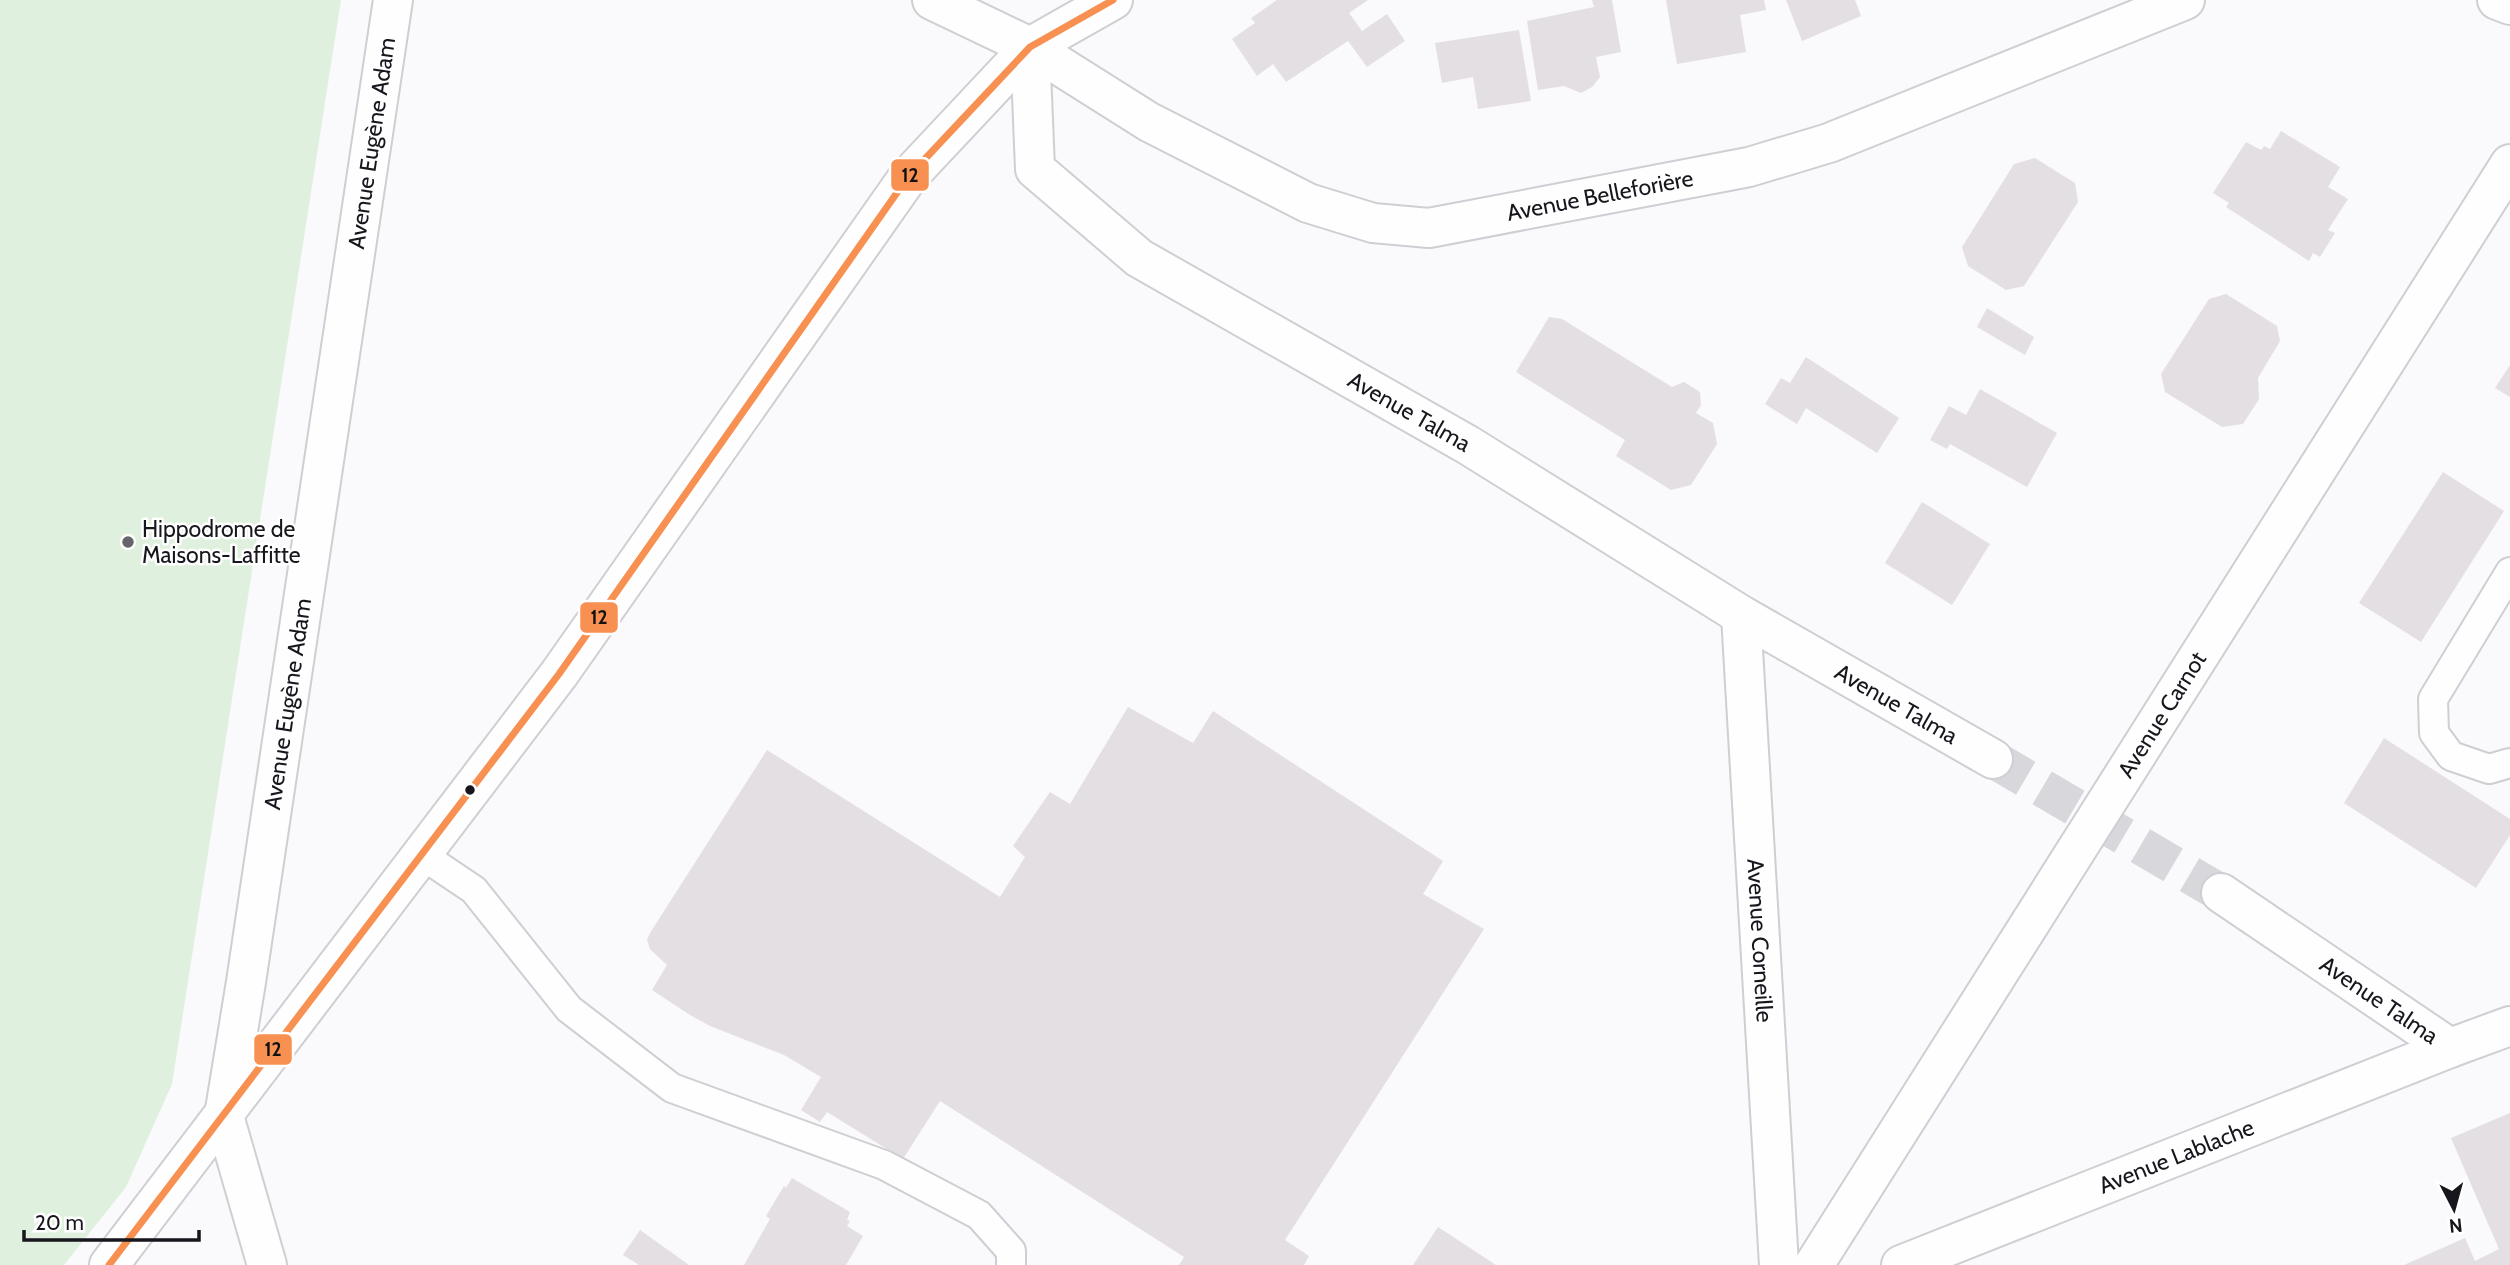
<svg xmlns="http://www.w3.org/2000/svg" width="2510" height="1265" font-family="Cabin,sans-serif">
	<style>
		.green { fill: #e0f0de }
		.building { fill: #e4dfe3 }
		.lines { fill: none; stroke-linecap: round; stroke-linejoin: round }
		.street-tunnel { stroke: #d8d7db; stroke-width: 38; stroke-dasharray: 38 19; stroke-linecap: butt }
		.lane-casing { stroke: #cfced3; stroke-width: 32 }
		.street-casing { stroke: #cfced3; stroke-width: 42 }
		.lane { stroke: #fefeff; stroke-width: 28 }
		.street { stroke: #fefeff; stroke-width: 38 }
		.bus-1-casing { stroke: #fff; stroke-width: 12 }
		.bus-1 { stroke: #f79050; stroke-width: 7 }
		.poi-dot { fill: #67656b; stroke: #fff; stroke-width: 2.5 }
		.bus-dot { fill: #18161d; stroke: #fff; stroke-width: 2.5 }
		.labels { text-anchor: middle; stroke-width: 5; stroke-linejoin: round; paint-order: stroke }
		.street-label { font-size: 23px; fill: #18161d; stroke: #fff }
		.poi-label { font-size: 23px; fill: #18161d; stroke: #fff; text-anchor: start }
		.line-badge { stroke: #fff; stroke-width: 2.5 }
		.pale-badge-label { font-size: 19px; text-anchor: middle; font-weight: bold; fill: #111 }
	</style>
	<rect width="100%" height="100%" fill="#faf9fc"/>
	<path class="green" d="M 0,0 L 341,0 L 172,1084 L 126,1187 L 64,1265 L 0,1265 Z"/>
	<g class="building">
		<path d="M 1277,0 L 1368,0 L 1349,13 L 1362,31 L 1387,14 L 1405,41 L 1367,67 L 1348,41 L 1286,82 L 1273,64 L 1257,76 L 1232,39 L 1255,23 L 1251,18 Z"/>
		<path d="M 1592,0 L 1612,0 L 1621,52 L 1596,57 L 1600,77 L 1592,87 L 1581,93 L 1564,86 L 1538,90 L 1527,21 L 1594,7 Z"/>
		<path d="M 1666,0 L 1764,0 L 1766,10 L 1740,15 L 1746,52 L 1677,64 Z"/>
		<path d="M 1786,0 L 1855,0 L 1861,16 L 1802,41 Z"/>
		<path d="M 1519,30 L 1531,101 L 1478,109 L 1473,77 L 1442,83 L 1435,43 Z"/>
		<path d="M 2281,131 L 2340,167 L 2328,187 L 2348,199 L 2328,230 L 2335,233 L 2320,257 L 2313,253 L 2309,261 L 2226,207 L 2229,203 L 2213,193 L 2246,142 L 2261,150 L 2264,146 L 2270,149 Z"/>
		<path d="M 2035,158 L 2075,183 L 2078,202 L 2024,286 L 2006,290 L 1968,266 L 1962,247 L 2014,164 Z"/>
		<path d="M 2226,294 L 2277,326 L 2280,341 L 2258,378 L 2259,399 L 2243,424 L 2222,427 L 2165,392 L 2161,374 L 2209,299 Z"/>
		<path d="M 1987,308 L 2034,337 L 2025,355 L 1977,327 Z"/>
		<path d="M 1549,317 L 1562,319 L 1672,387 L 1684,382 L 1700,392 L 1701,405 L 1696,413 L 1713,423 L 1717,444 L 1691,485 L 1671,490 L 1616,456 L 1625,440 L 1516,372 Z"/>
		<path d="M 1806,357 L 1899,418 L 1877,453 L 1806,408 L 1797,424 L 1765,404 L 1781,378 L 1790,383 Z"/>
		<path d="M 2510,365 L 2510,397 L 2495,388 Z"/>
		<path d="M 1980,389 L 2057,433 L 2027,487 L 1950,444 L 1947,449 L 1930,440 L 1949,406 L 1966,415 Z"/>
		<path d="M 2443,472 L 2504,511 L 2421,642 L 2359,603 Z"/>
		<path d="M 1922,502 L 1990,544 L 1952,605 L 1885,563 Z"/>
		<path d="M 1128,707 L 1193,743 L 1213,711 L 1443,861 L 1423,894 L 1484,929 L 1285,1240 L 1309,1256 L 1304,1265 L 1179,1265 L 1184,1257 L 940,1101 L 903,1159 L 827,1112 L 820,1122 L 801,1110 L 821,1077 L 784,1055 L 710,1026 L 690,1015 L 652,990 L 667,965 L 650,949 L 647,940 L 650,933 L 767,750 L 1000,897 L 1025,857 L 1013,846 L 1050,792 L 1070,804 Z"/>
		<path d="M 2384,738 L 2510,819 L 2510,835 L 2476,888 L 2344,803 Z"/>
		<path d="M 2510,1113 L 2510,1265 L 2404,1265 L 2465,1238 L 2475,1261 L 2499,1249 L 2451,1138 Z"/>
		<path d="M 792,1178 L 850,1212 L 847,1220 L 850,1221 L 847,1226 L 863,1236 L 846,1265 L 744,1265 L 770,1219 L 766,1216 L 784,1186 L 786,1188 Z"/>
		<path d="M 1438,1227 L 1496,1265 L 1413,1265 Z"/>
		<path d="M 640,1230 L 689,1265 L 639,1265 L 623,1255 Z"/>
	</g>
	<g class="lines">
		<path class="street-tunnel" d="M 1993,759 L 2221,893"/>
		<g class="lane-casing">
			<g id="lane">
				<path d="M 2510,572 L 2433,699 L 2434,733 L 2451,756 L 2489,769 L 2510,763"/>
				<path d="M 422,855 L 474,890 L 569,1009 L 672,1088 L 884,1165 L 979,1215 L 1011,1251 L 1011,1265"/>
			</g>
		</g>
		<g class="street-casing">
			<g id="street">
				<path id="s1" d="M 932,0 L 1030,47 L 1149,122 L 1308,203 L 1373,223 L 1429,228 L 1749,167 L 1829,143 L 2185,0"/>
				<path d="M 2497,0 L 2510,5"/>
				<path id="s2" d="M 1030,47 L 1035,169 L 1139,258 L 1468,445 L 1741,615 L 1993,759"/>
				<path id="s3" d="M 1741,615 L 1779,1265"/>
				<path id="s4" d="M 2221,893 L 2450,1048 L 2510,1026"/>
				<path d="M 109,1265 L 559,674 L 908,177 L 1030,47 L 1113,0"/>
				<path id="s5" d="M 267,1265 L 224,1116 L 246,982 L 393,0"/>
				<path id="s6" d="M 1814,1265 L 2510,164"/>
				<path id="s7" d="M 1901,1265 L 2450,1048"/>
			</g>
		</g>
		<use href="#lane" class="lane"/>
		<use href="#street" class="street"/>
		<g class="bus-1-casing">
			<path id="bus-1" d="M 109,1265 L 559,674 L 908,177 L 1030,47 L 1113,0"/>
		</g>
		<use href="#bus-1" class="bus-1"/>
	</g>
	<circle class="poi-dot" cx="128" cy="542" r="7"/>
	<circle class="bus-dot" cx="470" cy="790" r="6"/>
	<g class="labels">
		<g class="street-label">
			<text dy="8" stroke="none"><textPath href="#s5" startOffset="1139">Avenue Eugène Adam</textPath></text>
			<text dy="8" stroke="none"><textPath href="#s1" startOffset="726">Avenue Belleforière</textPath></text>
			<text dy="8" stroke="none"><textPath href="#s2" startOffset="570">Avenue Talma</textPath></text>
			<text dy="8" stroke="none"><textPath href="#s5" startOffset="572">Avenue Eugène Adam</textPath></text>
			<text dy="8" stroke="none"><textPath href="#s2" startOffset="1138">Avenue Talma</textPath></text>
			<text dy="8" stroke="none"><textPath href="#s6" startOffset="651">Avenue Carnot</textPath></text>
			<text dy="8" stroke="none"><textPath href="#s3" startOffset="326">Avenue Corneille</textPath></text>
			<text dy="8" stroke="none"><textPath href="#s4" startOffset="191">Avenue Talma</textPath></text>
			<text dy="8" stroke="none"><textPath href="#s7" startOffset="296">Avenue Lablache</textPath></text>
		</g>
		<g class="poi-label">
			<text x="142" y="537">Hippodrome de<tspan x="142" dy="26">Maisons-Laffitte</tspan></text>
		</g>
	</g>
	<g class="line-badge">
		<rect x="890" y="158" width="40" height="34" rx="7" fill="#f79050"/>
		<rect x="579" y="601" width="40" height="33" rx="7" fill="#f79050"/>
		<rect x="253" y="1033" width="40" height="33" rx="7" fill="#f79050"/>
	</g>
	<g class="pale-badge-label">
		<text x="910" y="182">12</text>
		<text x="599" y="624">12</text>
		<text x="273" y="1056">12</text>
	</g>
	<g transform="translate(2454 1209) rotate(174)" stroke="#ffffff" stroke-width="5" paint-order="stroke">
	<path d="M0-5L12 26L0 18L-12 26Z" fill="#18161d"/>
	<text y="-10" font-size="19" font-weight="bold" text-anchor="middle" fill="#18161d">N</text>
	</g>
	<path d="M24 1230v10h175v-10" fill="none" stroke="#18161d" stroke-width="3.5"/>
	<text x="35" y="1230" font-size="21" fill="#18161d" stroke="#ffffff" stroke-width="5" paint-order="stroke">20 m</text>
</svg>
